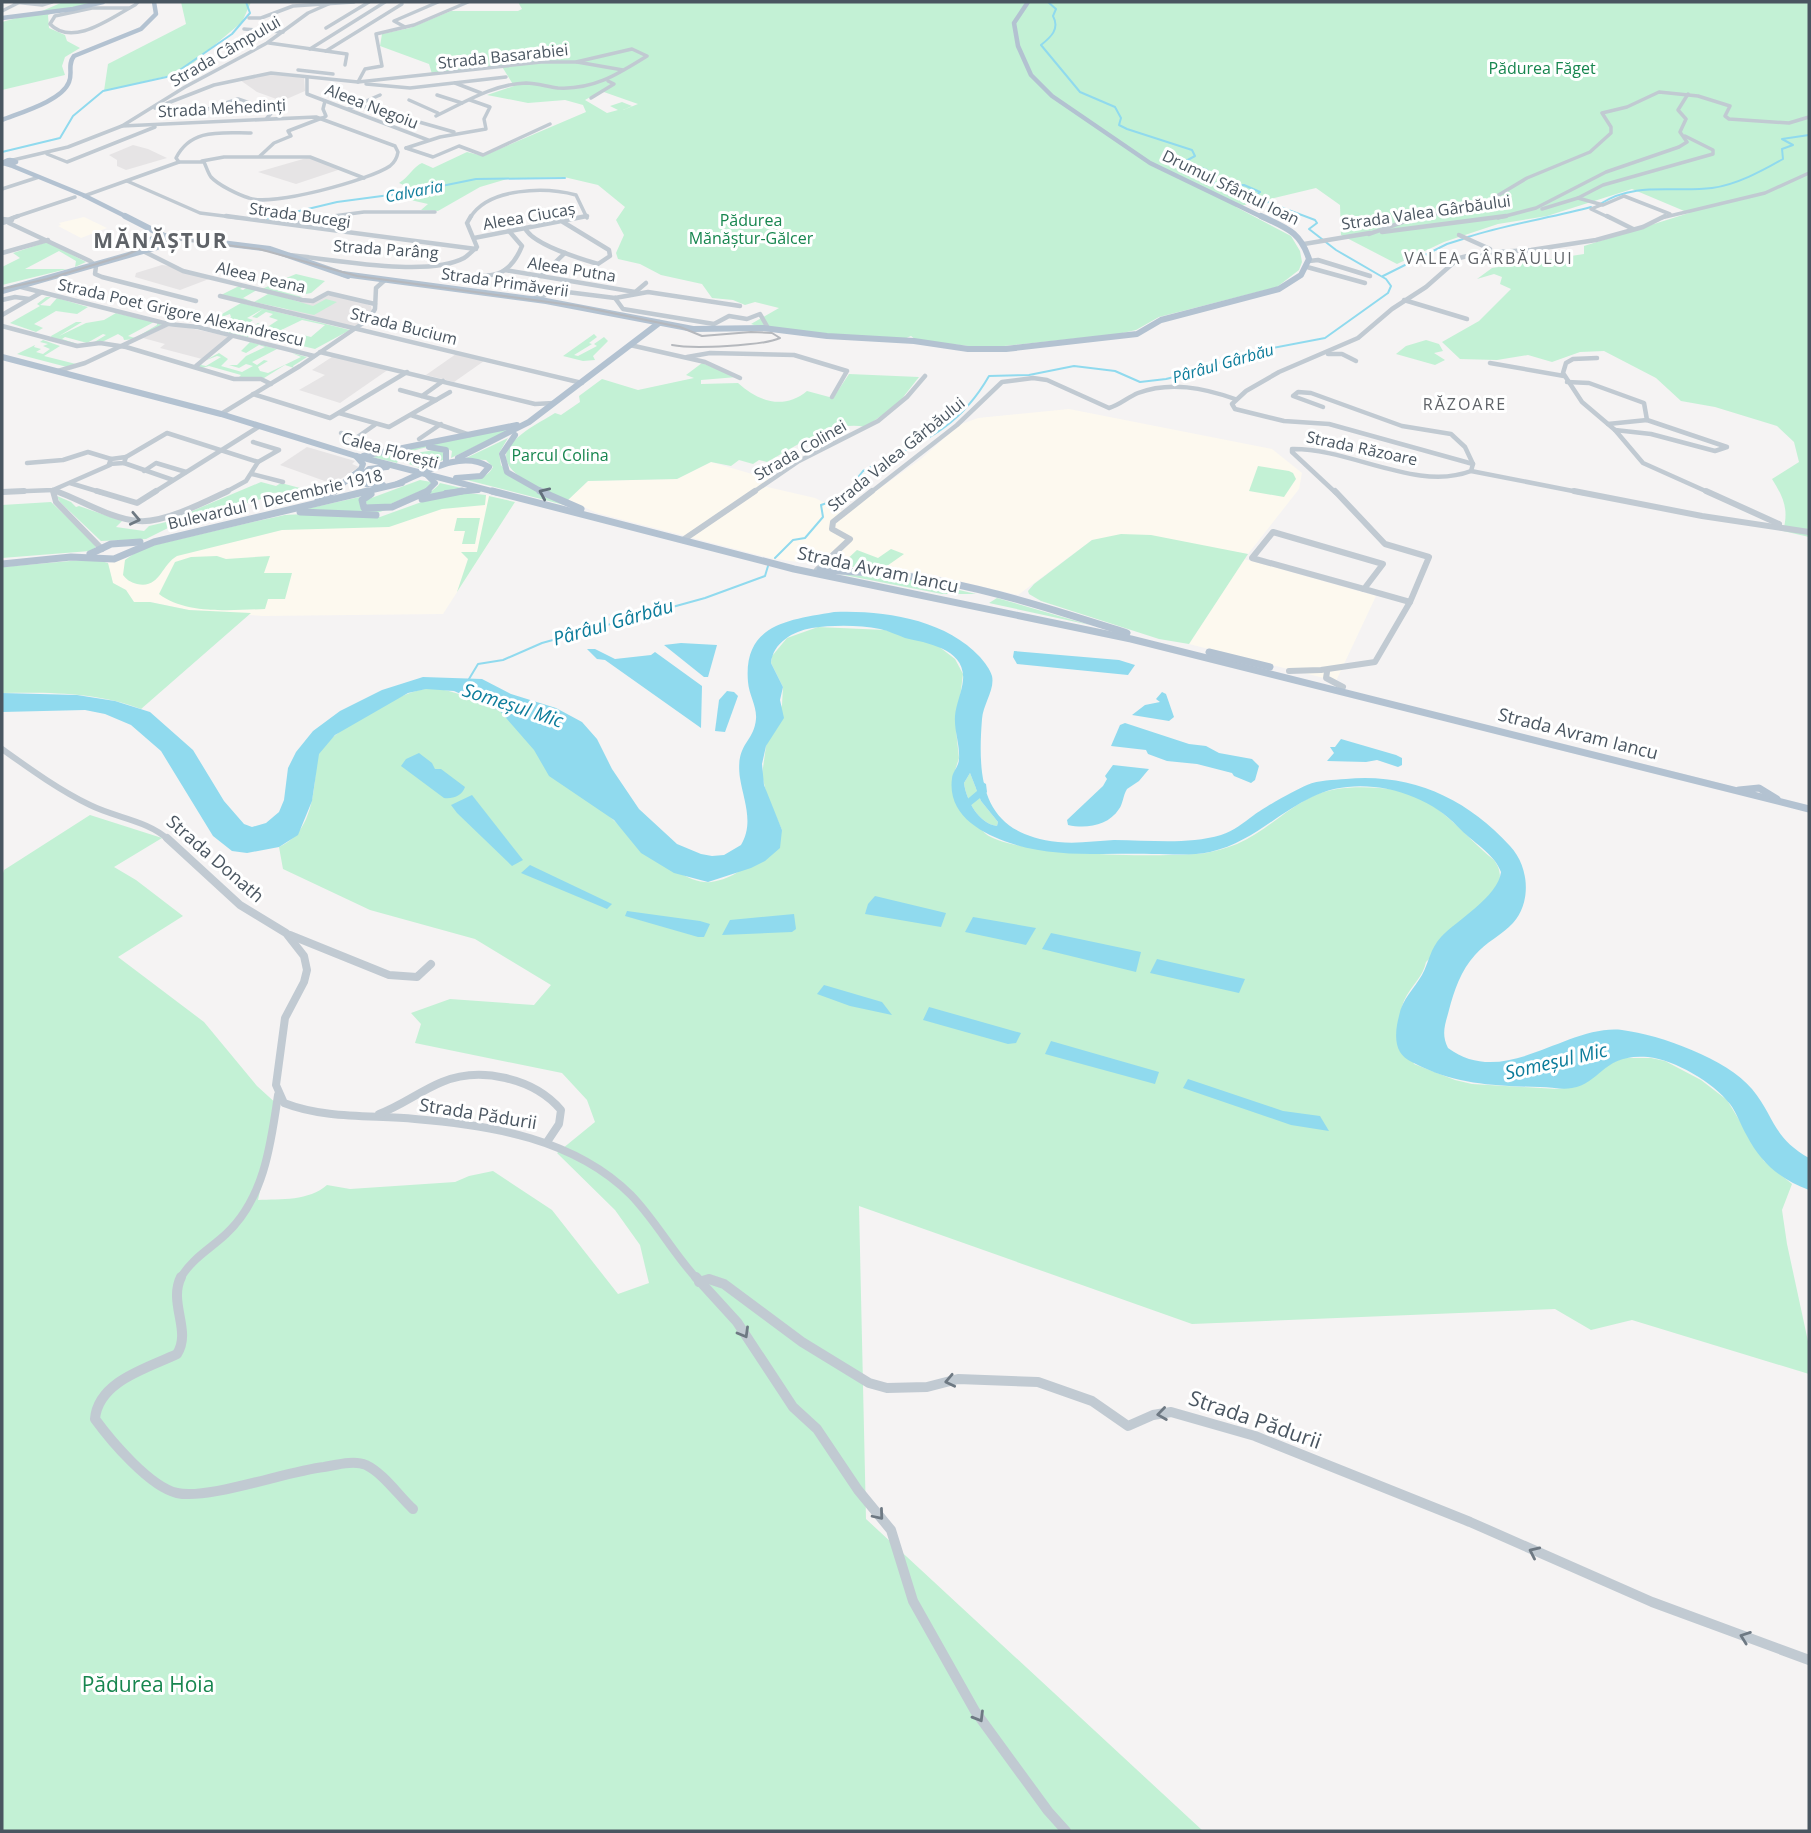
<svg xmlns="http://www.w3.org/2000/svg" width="1811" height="1833" font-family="'Open Sans',sans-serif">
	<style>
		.commercial { fill: #fdf9ef }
		.education { fill: #e6e4e5 }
		.green { fill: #c3f1d5; fill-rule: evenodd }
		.water { fill: #90daee; fill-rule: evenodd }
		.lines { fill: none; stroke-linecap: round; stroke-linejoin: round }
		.stream { stroke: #90daee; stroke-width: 2 }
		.river { fill: #90daee; fill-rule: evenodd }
		.minor-far4 { stroke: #c1cad2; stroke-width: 3.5 }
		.minor-far3 { stroke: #c1cad2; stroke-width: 4.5 }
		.minor-far2 { stroke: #c1cad2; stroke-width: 6 }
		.minor-far1 { stroke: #c1cad2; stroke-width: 8 }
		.minor { stroke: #c1cad2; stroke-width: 10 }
		.major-far2 { stroke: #b3c2d1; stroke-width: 4.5 }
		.major-far1 { stroke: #b3c2d1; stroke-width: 6 }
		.major { stroke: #b3c2d1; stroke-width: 7 }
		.tram { stroke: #b5b8bd; stroke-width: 2 }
		.oneway { stroke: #64717d }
		.oneway2 { stroke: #6e7983 }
		.labels { text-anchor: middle; stroke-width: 6; stroke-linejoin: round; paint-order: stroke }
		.far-street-label { font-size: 16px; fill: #4a5661; stroke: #fff }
		.far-park-label { font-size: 16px; fill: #17864f; stroke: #fff }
		.far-water-label { font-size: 16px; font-style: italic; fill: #0c7c9b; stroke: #fff }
		.far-neighbourhood-label { font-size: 16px; letter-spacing: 2px; fill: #5f6368; stroke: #fff }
		.street-label { font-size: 18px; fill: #4a5661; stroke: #fff }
		.water-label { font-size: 19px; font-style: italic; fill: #0c7c9b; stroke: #fff }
		.far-district-label { font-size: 21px; font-weight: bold; letter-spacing: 2px; fill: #5f6368; stroke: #fff }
		.near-street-label { font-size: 21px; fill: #4a5661; stroke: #fff }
		.near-park-label { font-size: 21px; fill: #17864f; stroke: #fff }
	</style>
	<rect width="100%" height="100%" fill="#f5f3f3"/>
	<g class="commercial">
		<path d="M 84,217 L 107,228 L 81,238 L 58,226 L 61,225 L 59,223 Z"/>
		<path d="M 1069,409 L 1272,449 L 1302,473 L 1299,489 L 1248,554 L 1143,536 L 1092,540 L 1018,595 L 933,575 L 884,568 L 832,567 L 770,558 L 597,513 L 568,500 L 588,481 L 677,479 L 711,462 L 769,479 L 763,486 L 815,498 L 845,513 L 921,459 L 959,425 L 978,418 Z"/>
		<path d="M 486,495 L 515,502 L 443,614 L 262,616 L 189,610 L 150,602 L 142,603 L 134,602 L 126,590 L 113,583 L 108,563 L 249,529 L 381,523 L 430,505 L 485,501 Z"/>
		<path d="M 1244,559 L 1376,596 L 1336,681 L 1189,644 Z"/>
	</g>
	<g class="education">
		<path d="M 270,73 L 304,78 L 305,91 L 282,101 L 257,92 L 240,80 Z"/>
		<path d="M 133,145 L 148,149 L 167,158 L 126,170 L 117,166 L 117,160 L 109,155 Z"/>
		<path d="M 310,157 L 341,169 L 296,184 L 258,172 Z"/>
		<path d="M 162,265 L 170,266 L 209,279 L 180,290 L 135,277 L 136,273 Z"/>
		<path d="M 330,295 L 364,303 L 371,306 L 372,311 L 368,317 L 354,327 L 287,310 L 301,301 L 311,302 Z"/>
		<path d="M 180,326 L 227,336 L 227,338 L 202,359 L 160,348 L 165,344 L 143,338 L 166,327 Z"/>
		<path d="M 456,354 L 484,361 L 454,382 L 426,375 Z"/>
		<path d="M 335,355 L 389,369 L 340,403 L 299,390 L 325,375 L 312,370 Z"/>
		<path d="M 307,447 L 355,461 L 352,464 L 359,467 L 333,484 L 280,465 Z"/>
	</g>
	<g class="green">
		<path d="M 63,2 L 97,2 L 56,11 L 48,15 L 49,28 L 65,35 L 67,41 L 80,48 L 65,57 L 62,66 L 65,75 L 2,90 L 2,22 L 42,11 Z"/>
		<path d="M 181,2 L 251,2 L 242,22 L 192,64 L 171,75 L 104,91 L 108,64 L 186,24 Z"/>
		<path d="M 518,2 L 1809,2 L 1809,537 L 1783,531 C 1789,510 1784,498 1772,479 L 1799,462 L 1794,442 L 1777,426 L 1715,407 L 1681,401 L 1656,378 L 1604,351 L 1580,352 L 1552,362 L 1528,355 L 1497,360 L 1460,359 L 1442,342 L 1479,321 L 1511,289 L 1500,284 L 1502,277 L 1494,274 L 1477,279 L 1492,268 L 1584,254 L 1584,246 L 1689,213 L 1632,189 L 1547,216 L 1498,224 L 1444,242 L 1397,264 L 1341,235 L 1340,205 L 1316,188 L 1236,207 L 1291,236 L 1300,251 L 1302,262 L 1299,270 L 1277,287 L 1159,317 L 1136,330 L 1118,334 L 986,348 L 916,340 L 911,336 L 904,339 L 821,334 L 760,327 L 751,324 L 779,308 L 755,302 L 745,305 L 733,300 L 712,298 L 702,284 L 661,275 L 640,264 L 618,259 L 616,253 L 624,235 L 616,220 L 625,207 L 598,185 L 564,177 L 507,179 L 480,187 L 438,211 L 421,210 L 428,204 L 406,199 L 411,198 C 412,190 406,186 399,183 C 408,178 414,166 422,163 L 433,168 L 467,152 L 483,156 L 586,112 L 583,105 L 565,100 L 528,103 L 487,95 L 514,86 L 501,65 L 432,74 L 429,64 L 380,46 L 382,34 L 410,28 L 451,11 L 518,11 L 522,9 ZM 601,91 L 638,104 L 623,110 L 632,106 L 622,102 L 610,106 L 618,110 L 607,113 L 585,100 Z"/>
		<path d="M 47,242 L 86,262 L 75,267 L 76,261 L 59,251 L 25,269 L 67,269 L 2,285 L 2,267 L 20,258 L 13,253 Z"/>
		<path d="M 296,274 L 325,281 L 311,293 L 306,294 L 272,286 L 269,288 L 302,297 L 299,298 L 262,289 L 271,285 L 294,290 L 274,283 Z"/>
		<path d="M 239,286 L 243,287 L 240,289 L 243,290 L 248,287 L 257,290 L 243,298 L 254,302 L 268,294 L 260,290 L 313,306 L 326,299 L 337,302 L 314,315 L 221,295 Z"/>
		<path d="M 46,297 L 51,297 L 40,305 L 50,306 L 57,298 L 88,307 L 77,314 L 56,311 L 34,324 L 43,328 L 36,332 L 10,323 L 40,306 L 37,304 Z"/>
		<path d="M 241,303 L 350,330 L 315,349 L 261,336 L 260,332 L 278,320 L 269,317 L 273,314 L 266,312 L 257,318 L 252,317 L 263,309 L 247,318 L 253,320 L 246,325 L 252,327 L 258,323 L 263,327 L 254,329 L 248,337 L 210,329 L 246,335 L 249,333 L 210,325 L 213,323 L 221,324 L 231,317 L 230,314 L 210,321 ZM 302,320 L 325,325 L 311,337 L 303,335 L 293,341 L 276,338 L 285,337 L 275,333 Z"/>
		<path d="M 116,313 L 154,322 L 128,336 L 135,338 L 157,325 L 157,323 L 163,325 L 135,339 L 124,340 L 123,337 L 118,334 L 102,342 L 91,344 L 106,335 L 103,334 L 87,343 L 65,337 L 62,339 L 84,346 L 52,339 L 51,336 L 76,322 L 82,322 L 59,336 L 86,323 L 104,320 Z"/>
		<path d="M 594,334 L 597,337 L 589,343 L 592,344 L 574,355 L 578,356 L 597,346 L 594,344 L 604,337 L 608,341 L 593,356 L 595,360 L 583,361 L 563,356 Z"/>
		<path d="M 43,340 L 60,346 L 44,356 L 76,364 L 67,367 L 17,354 L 35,345 L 34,347 L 41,349 L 36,352 L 43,354 L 50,349 L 43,346 L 48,344 L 40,342 Z"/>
		<path d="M 1426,340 L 1439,344 L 1443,351 L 1434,353 L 1445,360 L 1435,365 L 1396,354 L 1406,346 Z"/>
		<path d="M 250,342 L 277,349 L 252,362 L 257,365 L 264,360 L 268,361 L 258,367 L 260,371 L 268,373 L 301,357 L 292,353 L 307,357 L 293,366 L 294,368 L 285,365 L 264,378 L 238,378 L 241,375 L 209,366 L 199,369 L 199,365 L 203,362 L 201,365 L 206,366 L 221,357 L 217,356 L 204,361 L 219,353 L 228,359 L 221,366 L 242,372 L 253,366 L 246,364 L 239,368 L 229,365 L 237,365 L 246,356 L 265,347 L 259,345 L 246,353 L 241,351 Z"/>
		<path d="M 702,363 L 737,377 L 701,380 L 701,384 L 738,383 C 759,402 784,410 807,391 L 833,398 L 849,374 L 919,377 L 897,405 L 865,427 C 831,420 796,447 767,462 L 759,460 L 753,464 L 739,460 L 731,466 L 711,462 L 677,479 L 588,481 L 568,500 C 547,491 480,469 517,438 C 528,428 542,421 555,413 L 561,415 L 580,402 L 579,396 L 602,379 L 638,390 L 694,378 L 686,375 Z"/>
		<path d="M 516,427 L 451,458 L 452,451 C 436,442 416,449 400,456 L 397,463 L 372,457 Z"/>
		<path d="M 508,438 L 499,453 L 501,465 L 507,472 L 572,507 L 463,479 C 475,479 487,479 493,467 L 486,460 L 464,459 Z"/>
		<path d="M 436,450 L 445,453 L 443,460 L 422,469 L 404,462 L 414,453 Z"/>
		<path d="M 1258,466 L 1289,471 L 1293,473 L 1296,479 L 1284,497 L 1249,491 Z"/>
		<path d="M 420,480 L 431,482 L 432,486 L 386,506 L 369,507 L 366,503 L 366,500 Z"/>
		<path d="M 261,482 L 276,486 L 281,483 L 300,488 L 292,492 L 270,493 L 261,499 L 211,513 L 202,511 L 146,539 L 101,541 L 60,502 L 57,496 L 71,502 L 76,507 L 79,506 L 122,521 L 116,527 L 144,531 L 149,526 L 166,522 Z"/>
		<path d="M 440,483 L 466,489 L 423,497 L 377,513 L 306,509 L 364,496 L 359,500 L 361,508 C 378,514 431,498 440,483 Z"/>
		<path d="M 467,493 L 486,495 L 485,505 L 442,509 L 389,527 L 282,530 L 177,556 C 161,565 160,589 137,584 C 130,582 127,580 123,575 L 125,560 L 142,548 L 248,523 L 285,515 L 324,513 L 380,517 L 427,500 Z"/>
		<path d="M 489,496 L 515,502 L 457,592 L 468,559 L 461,552 L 477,552 Z"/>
		<path d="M 51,502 L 92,541 L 96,547 L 90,551 L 2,558 L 2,505 Z"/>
		<path d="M 457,518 L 480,518 L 475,544 L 462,544 L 465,531 L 454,531 Z"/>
		<path d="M 1121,534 L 1151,535 L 1248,554 L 1189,644 L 1159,639 L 1041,601 L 1029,594 L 1028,591 L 1034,584 L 1092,540 Z"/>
		<path d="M 891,549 L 904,554 L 884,568 L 851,567 L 842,564 L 857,550 L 878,558 Z"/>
		<path d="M 217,556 L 226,559 L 270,556 L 264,573 L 292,573 L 285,599 L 268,599 L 265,609 C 234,610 186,615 159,594 L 175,562 L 191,557 Z"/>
		<path d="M 93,559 L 108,563 L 113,583 L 126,590 L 134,602 L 150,602 L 189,610 L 251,613 L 141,709 C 98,692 47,692 2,693 L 2,567 Z"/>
		<path d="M 839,574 L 921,581 L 976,594 L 942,594 Z"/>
		<path d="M 997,598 L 1090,625 L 989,603 Z"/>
		<path d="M 818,627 L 885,630 L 933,642 L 955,659 L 963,674 L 956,730 L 959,758 L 952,780 C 960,793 977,826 986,834 C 1013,856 1169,858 1206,853 C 1216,851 1227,848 1237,844 C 1265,832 1286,809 1313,796 C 1336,785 1371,786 1397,790 C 1438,798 1463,835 1494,860 C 1502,871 1500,878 1499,890 L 1426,962 C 1423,976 1414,983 1407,995 C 1393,1017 1407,1041 1414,1064 L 1455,1080 L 1472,1084 L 1558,1089 L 1581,1085 L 1603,1067 L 1623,1058 L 1651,1058 L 1665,1061 L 1701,1080 L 1727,1100 L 1764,1161 L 1792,1184 L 1782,1210 L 1787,1244 L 1809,1346 L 1809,1374 L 1632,1320 L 1591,1330 L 1555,1309 L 1192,1324 L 859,1206 L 866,1519 L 1203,1831 L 2,1831 L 2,876 L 4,870 L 90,815 L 162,838 L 114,867 L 136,880 L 183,916 L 118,957 L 204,1022 L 257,1086 L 279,1106 L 258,1200 C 281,1199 309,1201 327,1185 L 350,1189 L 455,1182 L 469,1176 L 493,1171 L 552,1210 L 618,1294 L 649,1283 L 640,1245 L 615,1210 L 557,1153 L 595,1122 L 587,1100 L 562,1073 L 415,1043 L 421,1024 L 411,1013 L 450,999 L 534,1005 L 551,985 L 475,939 L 370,910 L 283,869 L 279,847 C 306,835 312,807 315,780 C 316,772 315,762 318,754 C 330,731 401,691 426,689 C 460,686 484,712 512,711 C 547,748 661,888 711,882 C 743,878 761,852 782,830 L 767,796 L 762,775 L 766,746 L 782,705 L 783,687 L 771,663 L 772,656 L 787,638 Z"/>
		<path d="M 970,773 L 981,801 L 998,822 L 997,826 C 979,824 966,800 964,783 Z"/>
	</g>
	<g class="water">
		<path d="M 834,612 C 883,610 945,619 980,657 C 985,663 990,669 992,676 C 995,690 983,704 982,719 C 977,783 983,834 1058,842 C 1077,844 1096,841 1114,840 C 1149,840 1187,845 1221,835 C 1234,831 1243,823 1254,815 C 1265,807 1295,790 1307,785 C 1319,780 1333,780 1346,779 C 1411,773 1466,798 1510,846 C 1529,866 1532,902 1513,923 C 1502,935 1486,942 1475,955 C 1461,970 1454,991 1449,1010 C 1445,1025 1441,1034 1448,1048 C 1505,1090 1566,1024 1622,1030 C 1661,1035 1727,1059 1752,1089 C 1775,1117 1772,1137 1809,1158 L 1809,1190 C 1781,1180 1761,1163 1747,1136 C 1741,1126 1737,1113 1730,1104 C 1713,1082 1675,1060 1648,1057 C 1603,1053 1601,1083 1572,1088 C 1562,1090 1551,1087 1540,1087 C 1498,1086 1461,1085 1422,1067 C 1414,1063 1405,1060 1400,1052 C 1394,1042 1396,1027 1399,1016 C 1402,999 1414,989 1422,975 C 1429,962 1430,949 1441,937 C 1457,920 1498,897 1501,872 C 1495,854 1471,841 1458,827 C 1424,790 1358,774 1312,797 C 1276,814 1251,843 1210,852 C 1192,856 1171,854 1152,854 C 1105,853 1055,858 1010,843 C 981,833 947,815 952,778 C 953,771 959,766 959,759 C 960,744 954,731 955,716 C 956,704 962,692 963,680 C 966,649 927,643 905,638 C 897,635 889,631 880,629 C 859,625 833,625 812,628 C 793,631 773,643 771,663 L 783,687 L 780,700 L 784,718 L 766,746 L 762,764 L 764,785 L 782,830 L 780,848 L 765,861 L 751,868 L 708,882 L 674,873 L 641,853 L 614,820 L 549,776 L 534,750 L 500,711 L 454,691 L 426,689 L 408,693 L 335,735 L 319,754 L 312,801 L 298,835 L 279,847 L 247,853 L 232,851 L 213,836 L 161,751 L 131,725 L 105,714 L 85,710 L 2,712 L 2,693 L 77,695 L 115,701 L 150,712 L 193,750 L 224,801 L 244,824 L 252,827 L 266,823 L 279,812 L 284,800 L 288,768 L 296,752 L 313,731 L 340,711 L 382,690 L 423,677 L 482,679 L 511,694 L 556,708 L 582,722 L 597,739 L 612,769 L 639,809 L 677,844 L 701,854 L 712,856 L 724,855 L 741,845 C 754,823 744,802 740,778 C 735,743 754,743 756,719 C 757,706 749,695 748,682 C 743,624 788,620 834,612 ZM 970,773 L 981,801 L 998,822 L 997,826 C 979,824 966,800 964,783 Z"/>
		<path d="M 681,643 L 717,645 L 708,677 L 704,677 L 664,645 Z"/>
		<path d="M 587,649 L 595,649 L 615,659 L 651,655 L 655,652 L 702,686 L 701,728 L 605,660 L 597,659 Z"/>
		<path d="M 1014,651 L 1119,660 L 1135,665 L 1128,675 L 1017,664 L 1013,657 Z"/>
		<path d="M 727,691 L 734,692 L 738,696 L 725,732 L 715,731 L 719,700 Z"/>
		<path d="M 1162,692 L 1166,694 L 1174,717 L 1169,721 L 1132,715 L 1145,705 L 1160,702 L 1156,699 Z"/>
		<path d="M 1125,723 L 1189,744 L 1206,746 L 1219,753 L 1252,759 L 1259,766 L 1255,780 L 1251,783 L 1234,776 L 1232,773 L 1197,764 L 1167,761 L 1148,754 L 1146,750 L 1111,746 L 1120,725 Z"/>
		<path d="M 1341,739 L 1396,755 L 1402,758 L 1402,765 L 1398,767 L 1377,760 L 1366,762 L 1327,761 L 1334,753 L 1330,747 L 1335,747 Z"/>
		<path d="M 419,753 L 432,763 L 435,769 L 441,769 L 465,787 C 462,796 453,799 444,798 L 401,766 L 406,759 Z"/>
		<path d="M 1113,765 L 1149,769 L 1139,781 L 1127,789 C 1123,795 1123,804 1119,809 C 1108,826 1086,829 1068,825 L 1067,820 L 1103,786 L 1107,779 L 1105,776 Z"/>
		<path d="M 472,795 L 523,860 L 512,866 L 457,813 L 451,805 Z"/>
		<path d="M 530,865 L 612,904 L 607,909 L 521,873 Z"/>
		<path d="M 875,896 L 946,913 L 941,927 L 865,914 L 868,904 Z"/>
		<path d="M 627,911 L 700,921 L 710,924 L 704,937 L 698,937 L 625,916 Z"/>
		<path d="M 794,914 L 796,929 L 792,932 L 722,935 L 730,920 Z"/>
		<path d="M 973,917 L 1036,928 L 1026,945 L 965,932 Z"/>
		<path d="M 1051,933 L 1141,952 L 1136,972 L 1042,949 Z"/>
		<path d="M 1157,959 L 1245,979 L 1239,993 L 1150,973 Z"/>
		<path d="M 824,985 L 882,1002 L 892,1015 L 850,1006 L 817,994 Z"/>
		<path d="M 929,1007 L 1021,1033 L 1016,1043 L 1008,1044 L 923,1020 Z"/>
		<path d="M 1051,1041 L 1159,1072 L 1155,1084 L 1045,1054 Z"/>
		<path d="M 1188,1079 L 1283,1111 L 1320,1116 L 1329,1131 L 1291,1125 L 1183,1088 Z"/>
	</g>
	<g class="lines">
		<g class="stream">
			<path d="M 2,152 L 60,138 L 73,116 L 103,91 L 171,76 L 232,34 L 250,13 L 246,2"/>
			<path d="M 1600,204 C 1636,181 1673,193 1712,188 C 1736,185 1762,171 1783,159 L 1782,149 L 1793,145 L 1782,139 L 1809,135"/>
			<path d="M 266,219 L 337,202 L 412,192 L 476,179 L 565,178"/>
			<path d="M 1468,237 C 1508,224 1550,218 1591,207"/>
			<path d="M 1383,276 L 1447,244 L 1463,239"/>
			<path d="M 775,558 L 793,540 L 805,538 L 823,517 L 821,505 L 839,499 L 863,483 L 859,476 L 863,471 C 918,443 957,432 989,376 L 1029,375 L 1074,366 L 1115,371 L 1140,382 L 1166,379 L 1199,371 L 1241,354 L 1325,338 L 1388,293 L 1391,286 L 1386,279 L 1336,250 L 1309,229 L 1317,223 L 1315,220 L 1254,197 L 1260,192 L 1244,185 L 1216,186 L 1207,170 L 1184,162 L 1195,156 L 1192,150 L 1127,129 L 1119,125 L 1121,118 L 1115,107 L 1080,92 L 1041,45 C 1051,37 1060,29 1053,16 L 1056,9 L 1048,2"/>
			<path d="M 469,679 L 478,664 L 503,660 L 542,643 L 705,598 L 765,576 L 768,566"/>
		</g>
		<path class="river" d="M 981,781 L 986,784 L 987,792 L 985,794 L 970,806 L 964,806 L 962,804 L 964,802 L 977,791 L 976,784 Z"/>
		<g class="minor-far4">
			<path d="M 14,2 L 42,5 L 52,2"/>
			<path d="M 129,8 L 92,8 L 55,16 L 50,24 C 73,48 112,17 135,5 L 138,2"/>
			<path d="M 2,11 L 20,2"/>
			<path d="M 249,18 L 261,18 L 293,6 L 354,2"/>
			<path d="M 405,27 L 394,21 L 438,2"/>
			<path d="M 326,28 L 369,2"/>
			<path d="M 244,29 L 283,32"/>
			<path d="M 269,43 L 347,54 L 345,65"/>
			<path d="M 310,49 L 385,2"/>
			<path d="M 326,51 L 402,4"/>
			<path d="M 577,62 L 623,70"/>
			<path d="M 298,70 L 333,74"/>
			<path d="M 307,78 L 307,94 L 428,140"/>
			<path d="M 358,82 L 365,69 L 382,66 L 376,34 L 414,25 L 468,2"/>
			<path d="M 455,83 L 481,93"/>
			<path d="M 366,84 L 410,88 L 506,77"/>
			<path d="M 437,95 L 462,103"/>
			<path d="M 591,98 L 614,84 L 608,81"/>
			<path d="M 409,100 L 438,113"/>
			<path d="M 360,105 L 385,114"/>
			<path d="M 155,108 L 214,85 L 271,73 L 358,82 L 541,62 L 576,62 L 632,49 L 647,56 C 618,74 594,90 558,88 C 548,87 537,83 526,83 C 494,84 465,102 436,116"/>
			<path d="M 348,109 L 380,95"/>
			<path d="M 202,111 L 238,99 L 273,111 L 267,118"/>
			<path d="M 323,118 L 326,116 L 323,109 L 325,101"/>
			<path d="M 415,124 L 419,122 L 454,132"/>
			<path d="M 406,148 L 433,157 L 459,146 L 483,155 L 550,124"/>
			<path d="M 406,148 L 440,137 L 486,129 L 484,119 L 490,107 L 470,100"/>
			<path d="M 47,154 L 67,162 L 155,127"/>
			<path d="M 260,156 L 274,143 L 291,136 L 288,131 L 322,118"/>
			<path d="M 13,160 L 68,147 L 122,126 L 185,87 L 267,43 L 308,13 L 333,2"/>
			<path d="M 202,161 L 224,157 L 310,157 L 364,178"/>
			<path d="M 179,162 L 176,158 C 191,128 221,133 251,133"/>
			<path d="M 127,181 L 200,213 L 240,218"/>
			<path d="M 2,189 L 39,177"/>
			<path d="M 84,196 L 179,162 L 204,162 C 206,166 208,173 211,177 C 218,185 239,195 249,198 C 271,207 370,180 390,166 C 395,162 397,158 398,152 L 395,146 L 316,117 L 122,126"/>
			<path d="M 1578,198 L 1603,205 L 1624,196 L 1670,214"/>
			<path d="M 1601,205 L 1591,209 L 1610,218"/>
			<path d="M 1542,209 L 1578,198 L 1603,185 L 1713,154 L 1713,150 L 1685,136"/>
			<path d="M 12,218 L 75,197"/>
			<path d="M 318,218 L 364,212 L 435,212"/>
			<path d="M 470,218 C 488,187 546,187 576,195 L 587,218"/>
			<path d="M 1414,218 L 1482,205 L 1527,178 L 1590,152 L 1611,133 L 1611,127 L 1602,113 L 1627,107 L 1659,92 L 1698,96 L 1730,106 L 1725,116 L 1729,119 L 1789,123 L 1809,117"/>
			<path d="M 1498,218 L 1536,208 L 1606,172 L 1679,147 L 1687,142 L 1680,132 L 1686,119 L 1678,110 L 1688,94"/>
			<path d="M 1661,218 L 1765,193 L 1809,173"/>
		</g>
		<g class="minor-far3">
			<path d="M 226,216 L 476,249"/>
			<path d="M 1607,216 L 1633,229"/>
			<path d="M 2,219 L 12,220 L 2,223"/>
			<path d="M 10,219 L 18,216"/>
			<path d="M 9,223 L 90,261 L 96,266 L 95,274 L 102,277 L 196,301"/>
			<path d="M 295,224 L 327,216"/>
			<path d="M 525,228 C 532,244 581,259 598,264 L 610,256 L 609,250 L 563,222"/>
			<path d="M 1382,232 L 1506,216"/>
			<path d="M 1369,234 L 1420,216"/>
			<path d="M 1459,235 L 1490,249 L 1484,250"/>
			<path d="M 474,238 L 587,216"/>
			<path d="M 1304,244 L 1370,233"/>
			<path d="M 143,251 L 183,271 L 302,300 L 313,301 L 328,293 L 375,304"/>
			<path d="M 2,253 L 48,240"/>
			<path d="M 289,255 C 332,259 427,278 464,258 C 469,255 473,250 477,247 L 467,223 L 471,216"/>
			<path d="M 1309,261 L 1318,260 L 1370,276"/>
			<path d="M 1307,267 L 1365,283"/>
			<path d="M 505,270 L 635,292"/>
			<path d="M 460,274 C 491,278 509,278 522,246 L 509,231"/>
			<path d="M 541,276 L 565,253"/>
			<path d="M 21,287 L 168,324 L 198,327 L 314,356"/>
			<path d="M 633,294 L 646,283"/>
			<path d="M 220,296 L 582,383"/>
			<path d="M 615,298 L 623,309 L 714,324 L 729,316 L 747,319 L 760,314 L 768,328"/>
			<path d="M 532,299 L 559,291 L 615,298 L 648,292 L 740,306"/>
			<path d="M 2,300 L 15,297 L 29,299"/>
			<path d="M 1404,300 L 1467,319"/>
			<path d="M 2,315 L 42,292"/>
			<path d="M 2,326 L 77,346 L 100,343 L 126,347 L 234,379 L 261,379 L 271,384"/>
			<path d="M 630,345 L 705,362 L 740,378"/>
			<path d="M 320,352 L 535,404 L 554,403"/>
			<path d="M 1328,354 L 1342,354 L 1356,361"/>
			<path d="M 687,357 L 710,353 L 794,355 L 847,371 L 832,397"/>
			<path d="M 1597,358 L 1573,359 L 1566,363 L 1563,373 L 1582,402 L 1615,430 L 1643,463 L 1710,493"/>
			<path d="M 1490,363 L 1564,376"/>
			<path d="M 196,366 L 232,336"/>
			<path d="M 58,371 L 85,363 L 168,324"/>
			<path d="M 1567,382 L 1589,383 L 1644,403 L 1647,420"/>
			<path d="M 400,390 L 422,396"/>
			<path d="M 253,394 L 330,418 L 407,372"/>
			<path d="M 436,400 L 450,392"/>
			<path d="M 1323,407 L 1293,396 L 1298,392 L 1311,393 L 1402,426 L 1451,434 L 1465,447 L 1473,464 L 1471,471 C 1417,492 1350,448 1292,449 L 1292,452 L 1336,493"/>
			<path d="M 339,413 L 389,427 L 436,400 L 422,396 L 443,381"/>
			<path d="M 221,414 L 300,366 L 369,319 L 375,309 L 376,288 L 385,280"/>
			<path d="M 411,415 L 470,435"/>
			<path d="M 1608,424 L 1647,420 L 1727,447 L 1715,451 L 1651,434 L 1615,430"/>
			<path d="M 341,433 L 356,438 L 376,424"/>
			<path d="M 419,439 L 441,424"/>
			<path d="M 253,442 L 279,450 L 258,462"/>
			<path d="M 126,457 L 124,463 L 109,464 L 111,459 Z"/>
			<path d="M 126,457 L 167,433 L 258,462 L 246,481 L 224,493"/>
			<path d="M 27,463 L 63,460 L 88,452 L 111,459"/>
			<path d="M 124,463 L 173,480"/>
			<path d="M 1473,464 L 1329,424 L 1284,421 L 1235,409 L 1232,404 L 1246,391 L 1279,372 L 1358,338 L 1392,309 L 1426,287 L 1459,258 L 1480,253 L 1531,250 L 1596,240 L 1643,227 L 1665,216"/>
			<path d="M 144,471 L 156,463 L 186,472"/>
			<path d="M 1471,471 L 1583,493"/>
			<path d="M 252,474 L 283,482"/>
			<path d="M 70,483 L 103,493"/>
			<path d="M 53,490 L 61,493"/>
			<path d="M 53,490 L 54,493"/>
			<path d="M 2,492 L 53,490 L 110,465"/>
			<path d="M 153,493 L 260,426"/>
			<path d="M 752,493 L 799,461 L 878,421 L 907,397 L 925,376"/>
			<path d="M 870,493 L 957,425 L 1002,382 L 1033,378 L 1047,380 L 1109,408 C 1120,405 1128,397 1138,393 C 1170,381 1204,388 1235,399"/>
		</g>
		<g class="minor-far2">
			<path d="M 53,491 L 56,502 L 102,549"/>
			<path d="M 56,491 C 83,501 111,519 139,521 C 164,523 205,502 228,491"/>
			<path d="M 97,491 L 137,503 L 156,491"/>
			<path d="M 1574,491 L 1702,516 L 1809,532"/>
			<path d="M 1706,491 L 1779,524"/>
			<path d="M 2,492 L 24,491"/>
			<path d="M 1273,532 L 1383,564 L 1364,589 L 1252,558 Z"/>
			<path d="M 683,540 L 755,491"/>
			<path d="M 817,570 L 850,539 L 832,529 L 833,522 L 872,491"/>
			<path d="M 1364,589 L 1410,602"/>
			<path d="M 1289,671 L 1321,670 L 1375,662 L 1410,602 L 1429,557 L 1385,544 L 1335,491"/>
			<path d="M 1327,672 L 1326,678 L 1343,687"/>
			<path d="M 2,749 C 30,769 59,790 90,805 C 116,818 147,820 169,840"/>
		</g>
		<g class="minor-far1">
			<path d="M 167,838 L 240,905 L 286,933 L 304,956 L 307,970 L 304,982 L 285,1018 L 276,1085 L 284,1103 C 325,1119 372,1115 415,1119 C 491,1125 575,1139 631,1195 C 656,1221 673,1253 697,1279"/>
			<path d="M 290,935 L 389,975 L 417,977 L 431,964"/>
			<path d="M 379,1114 C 401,1106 420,1091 442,1082 C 480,1066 534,1078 561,1110 L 559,1124 L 547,1142"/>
			<path d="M 180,1279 C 191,1259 210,1249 226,1234 C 264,1199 271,1144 278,1095"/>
		</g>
		<g class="minor">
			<path d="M 181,1277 C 168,1303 192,1331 177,1354 C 148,1368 98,1381 95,1419 C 111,1441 150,1487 177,1493 C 209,1500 287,1471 324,1467 C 336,1465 354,1460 366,1465 C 383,1473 399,1496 413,1509"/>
			<path d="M 696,1277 L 737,1322 L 793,1407 L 817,1429 L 858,1490 L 891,1530 L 913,1601 L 975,1711 L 1048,1811 L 1066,1831"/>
			<path d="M 699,1282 L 709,1279 L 724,1284 L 802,1342 L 869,1383 L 887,1388 L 927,1387 L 958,1379 L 1038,1382 L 1092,1401 L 1128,1426 L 1153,1415 L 1171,1412 L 1255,1436 L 1470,1522 L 1652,1602 L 1809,1660"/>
		</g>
		<g class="major-far2">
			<path d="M 1028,2 L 1014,23 L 1018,46 L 1031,75 L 1052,96 L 1150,163 L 1264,218"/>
			<path d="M 2,18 L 73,9 L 103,2"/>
			<path d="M 2,120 C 19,113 62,101 69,82 C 73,73 67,65 74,56 L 141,29 L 156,14 L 154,2"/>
			<path d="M 2,164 C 6,160 11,159 16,162 L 10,165 L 3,163"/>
			<path d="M 10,165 L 83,195 L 129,218"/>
		</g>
		<g class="major-far1">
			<path d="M 136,249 L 154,238 L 165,236 L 270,249 L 348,276"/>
			<path d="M 343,274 L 546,301 L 693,329 L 763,328 L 827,336 L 914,341 L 968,349 L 1006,349 L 1137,334 L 1161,320 L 1279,289 L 1301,275 L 1309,259 C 1300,231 1286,228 1261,216"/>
			<path d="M 2,291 L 157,247 L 172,240 L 125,216"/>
			<path d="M 2,357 L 221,414 L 356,456 L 499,493"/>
			<path d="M 515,435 L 502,454 L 507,472 L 544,493"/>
			<path d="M 429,447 L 446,450 L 446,463"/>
			<path d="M 363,456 L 517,425"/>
			<path d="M 458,458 L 529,422 L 659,323"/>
			<path d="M 397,484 C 424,473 461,449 489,467 L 481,476 L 456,478"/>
			<path d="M 383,485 L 366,484 L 361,476 L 369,469 L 387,467"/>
			<path d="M 331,493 L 361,469 L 363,464 L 356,456"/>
			<path d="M 360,493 L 402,483"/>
			<path d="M 425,493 L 435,483 L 427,475"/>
			<path d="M 446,493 L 478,490"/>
		</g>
		<g class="major">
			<path d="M 492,491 L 794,569 L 1131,639 L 1809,809"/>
			<path d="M 540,491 L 581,509"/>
			<path d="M 371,494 L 362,500 L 364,508 L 392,507 L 428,491"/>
			<path d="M 318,499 L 335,491"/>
			<path d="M 422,499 L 462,491"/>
			<path d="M 300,512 L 376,515"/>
			<path d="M 90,554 L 111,544 L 140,542"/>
			<path d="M 2,564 L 71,557 L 114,559 L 154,542 L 368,491"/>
			<path d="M 820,570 C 862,572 903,574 944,582 C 1006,594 1067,614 1127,633"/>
			<path d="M 1209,652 L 1270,667"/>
			<path d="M 1739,790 L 1759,788 L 1777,799"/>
		</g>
		<path class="tram" d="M 2,289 L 47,279 L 126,255 L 157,241 L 177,239 L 259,249 L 357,276 L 578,306 L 680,327 L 702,336 L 751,332 L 772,333 L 780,338 C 763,346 692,349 672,345"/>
	</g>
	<defs><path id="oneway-chevron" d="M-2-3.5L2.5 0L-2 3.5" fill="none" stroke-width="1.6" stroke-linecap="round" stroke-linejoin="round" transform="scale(1.75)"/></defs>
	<use class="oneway" href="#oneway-chevron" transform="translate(544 493) rotate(-156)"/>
	<g class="oneway2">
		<use href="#oneway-chevron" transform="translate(135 519) rotate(12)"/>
		<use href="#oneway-chevron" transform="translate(744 1333) rotate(60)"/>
		<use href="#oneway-chevron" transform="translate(950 1381) rotate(168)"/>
		<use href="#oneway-chevron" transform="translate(1162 1414) rotate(172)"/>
		<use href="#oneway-chevron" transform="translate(879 1515) rotate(50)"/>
		<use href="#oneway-chevron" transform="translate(1534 1552) rotate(-155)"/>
		<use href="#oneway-chevron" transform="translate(1745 1637) rotate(-160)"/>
		<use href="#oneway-chevron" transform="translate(979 1717) rotate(59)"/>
	</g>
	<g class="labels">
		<g class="far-street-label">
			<text transform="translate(225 51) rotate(-30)" y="6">Strada Câmpului</text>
			<text transform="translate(503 56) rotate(-6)" y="6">Strada Basarabiei</text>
			<text transform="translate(372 106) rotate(21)" y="6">Aleea Negoiu</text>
			<text transform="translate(222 108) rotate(-3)" y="6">Strada Mehedinți</text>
			<text transform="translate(1231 187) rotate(26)" y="6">Drumul Sfântul Ioan</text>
			<text transform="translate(1426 212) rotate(-8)" y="6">Strada Valea Gârbăului</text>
			<text transform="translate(300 215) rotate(8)" y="6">Strada Bucegi</text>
			<text transform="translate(529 216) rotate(-10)" y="6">Aleea Ciucaș</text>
			<text transform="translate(386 249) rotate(4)" y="6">Strada Parâng</text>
			<text transform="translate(572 269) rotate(9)" y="6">Aleea Putna</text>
			<text transform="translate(261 277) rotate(13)" y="6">Aleea Peana</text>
			<text transform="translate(505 282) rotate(8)" y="6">Strada Primăverii</text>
			<text transform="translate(181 312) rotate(13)" y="6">Strada Poet Grigore Alexandrescu</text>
			<text transform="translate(404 326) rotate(14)" y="6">Strada Bucium</text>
			<text transform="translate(1362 448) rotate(12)" y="6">Strada Răzoare</text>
			<text transform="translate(390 450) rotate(15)" y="6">Calea Florești</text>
			<text transform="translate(800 450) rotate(-30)" y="6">Strada Colinei</text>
			<text transform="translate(896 454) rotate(-39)" y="6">Strada Valea Gârbăului</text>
			<text transform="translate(275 499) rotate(-13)" y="6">Bulevardul 1 Decembrie 1918</text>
		</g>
		<g class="far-park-label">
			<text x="1542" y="74">Pădurea Făget</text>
			<text x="751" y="226">Pădurea<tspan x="751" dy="18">Mănăștur-Gălcer</tspan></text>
			<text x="560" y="461">Parcul Colina</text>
		</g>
		<g class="far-water-label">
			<text transform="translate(414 191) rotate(-11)" y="6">Calvaria</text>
			<text transform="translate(1223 363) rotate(-16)" y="6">Pârâul Gârbău</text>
		</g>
		<g class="far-neighbourhood-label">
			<text x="1489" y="264">VALEA GÂRBĂULUI</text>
			<text x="1465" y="410">RĂZOARE</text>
		</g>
		<g class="street-label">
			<text transform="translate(878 570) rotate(12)" y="6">Strada Avram Iancu</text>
			<text transform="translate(1578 734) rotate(14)" y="6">Strada Avram Iancu</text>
			<text transform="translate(215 859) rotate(41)" y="6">Strada Donath</text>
			<text transform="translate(478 1114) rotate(9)" y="6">Strada Pădurii</text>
		</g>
		<g class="water-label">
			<text transform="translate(613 622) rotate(-16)" y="7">Pârâul Gârbău</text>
			<text transform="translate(513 705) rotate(18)" y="7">Someșul Mic</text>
			<text transform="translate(1556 1061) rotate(-13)" y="7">Someșul Mic</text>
		</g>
		<g class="far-district-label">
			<text x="161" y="248">MĂNĂȘTUR</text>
		</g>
		<g class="near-street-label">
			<text transform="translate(1255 1420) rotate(19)" y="7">Strada Pădurii</text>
		</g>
		<g class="near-park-label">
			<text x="148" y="1692">Pădurea Hoia</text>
		</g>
	</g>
	<rect width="1811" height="1833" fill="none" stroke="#4a5661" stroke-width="7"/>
</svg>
